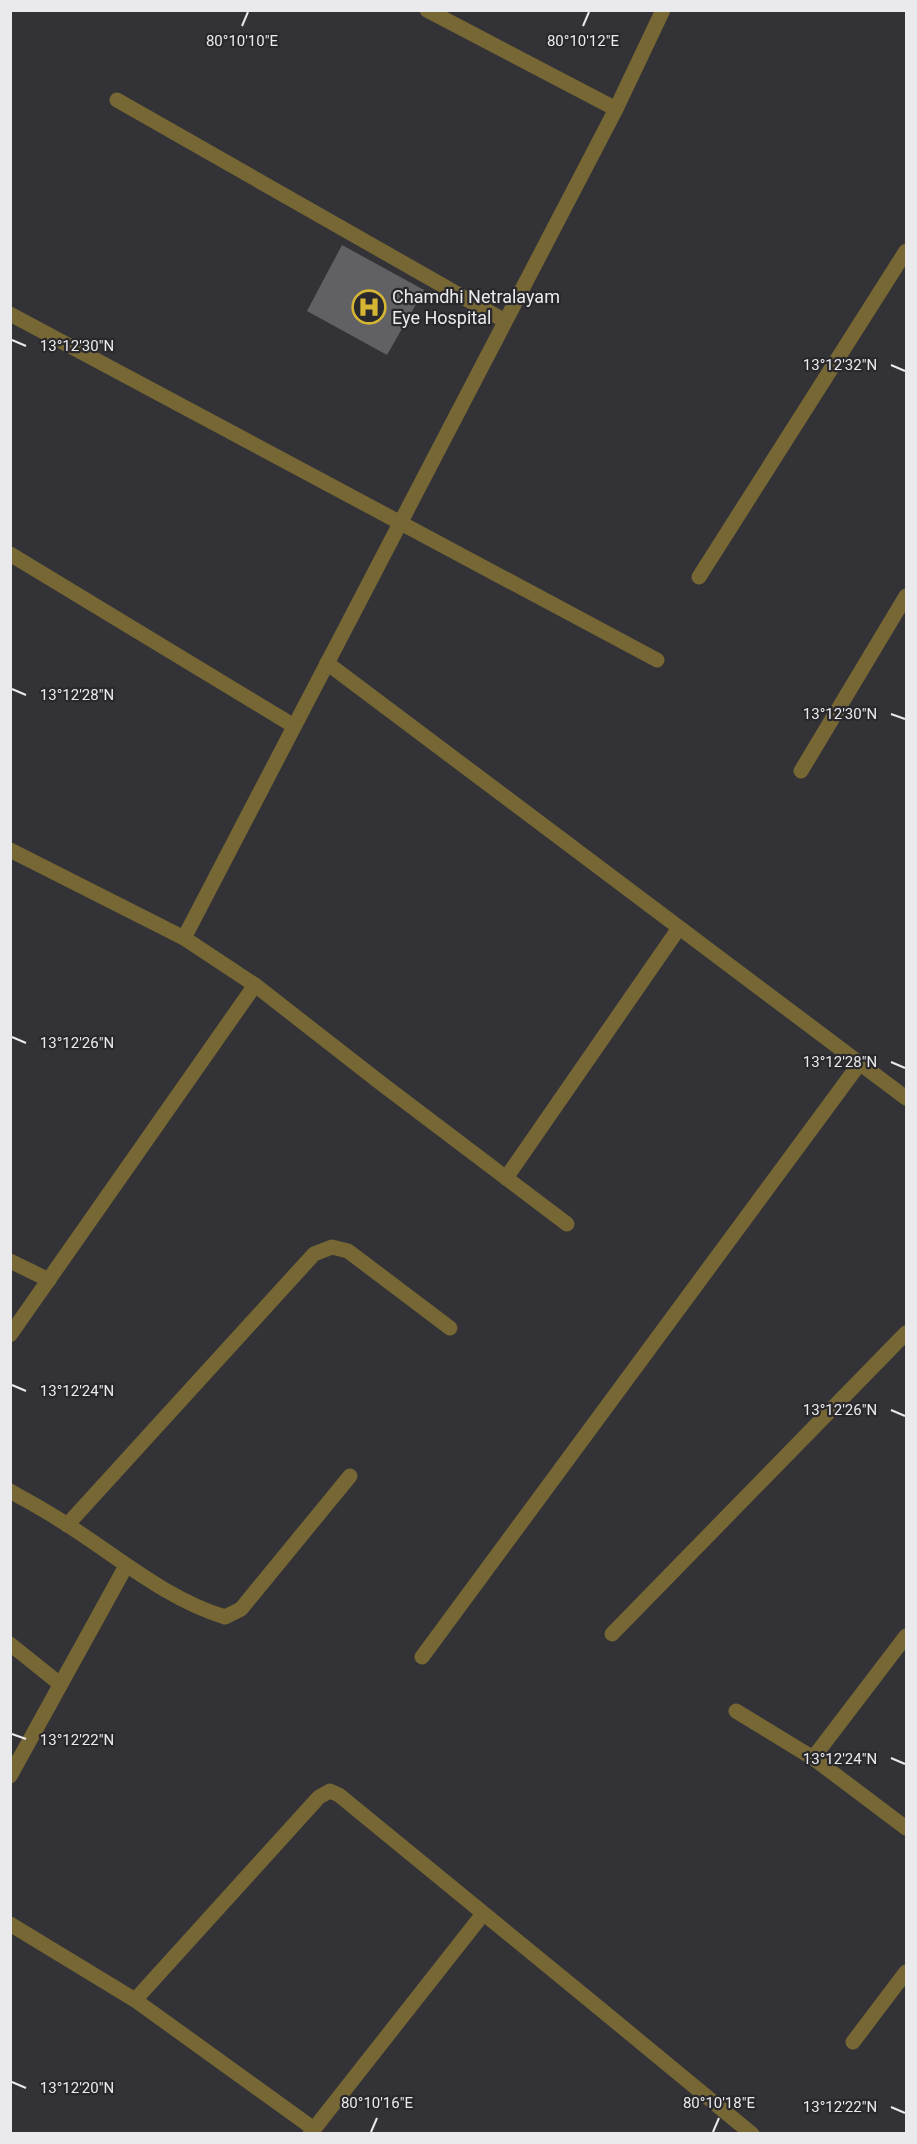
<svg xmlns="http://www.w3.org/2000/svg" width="917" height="2144" font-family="Roboto,sans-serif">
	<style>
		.building { fill: #616165 }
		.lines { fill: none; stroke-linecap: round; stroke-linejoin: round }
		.minor { stroke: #766734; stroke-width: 15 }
		.ticks { fill: none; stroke: #eaeaec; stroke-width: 2 }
		.labels { text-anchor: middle; stroke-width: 4.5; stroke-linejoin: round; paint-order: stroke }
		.poi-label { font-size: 18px; fill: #eaeaec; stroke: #29292d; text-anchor: start }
		.ticks-label { font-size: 15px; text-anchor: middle; fill: #eaeaec; stroke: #29292d; stroke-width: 4.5; stroke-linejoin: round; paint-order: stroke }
	</style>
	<rect width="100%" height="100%" fill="#333337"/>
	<path class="building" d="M 342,245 L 424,290 L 387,355 L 307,311 Z"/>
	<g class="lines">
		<g class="minor">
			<path d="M 427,10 L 616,109"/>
			<path d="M 117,100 L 505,321"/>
			<path d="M 10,314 L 657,660"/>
			<path d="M 10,554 L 294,726"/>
			<path d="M 699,577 L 906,251"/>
			<path d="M 327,663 L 906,1098"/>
			<path d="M 801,771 L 906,596"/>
			<path d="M 10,850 L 184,938 L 255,985 L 382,1084 L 567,1224"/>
			<path d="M 184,938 L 616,109 L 663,10"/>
			<path d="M 506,1178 L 679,928"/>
			<path d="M 10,1261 L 49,1280"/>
			<path d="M 10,1335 L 255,985"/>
			<path d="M 10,1491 C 29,1502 48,1512 66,1524 C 118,1557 166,1599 225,1617 L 241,1609 L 350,1476"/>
			<path d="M 67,1525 L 314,1254 L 332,1247 L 348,1251 L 450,1328"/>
			<path d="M 612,1634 L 906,1333"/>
			<path d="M 10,1644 L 60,1684"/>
			<path d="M 422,1657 L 860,1063"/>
			<path d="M 736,1711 L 813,1758 L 906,1828"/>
			<path d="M 813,1758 L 906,1636"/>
			<path d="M 10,1776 L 126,1566"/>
			<path d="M 10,1924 L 135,2000 L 314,2129"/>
			<path d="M 135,2000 L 319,1797 L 330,1791 L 339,1795 C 477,1909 615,2020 752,2134"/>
			<path d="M 853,2042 L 906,1972"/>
			<path d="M 310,2134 L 483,1914"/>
		</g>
	</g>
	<path class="ticks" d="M 242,26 L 248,12M 583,26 L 589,12M 12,340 L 26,346M 891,365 L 905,371M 12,689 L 26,695M 891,714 L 905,719M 12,1037 L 26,1043M 891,1062 L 905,1068M 12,1385 L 26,1391M 891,1410 L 905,1416M 12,1734 L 26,1739M 891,1758 L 905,1764M 12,2082 L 26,2088M 891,2107 L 905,2113M 371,2132 L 377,2118M 713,2132 L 719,2118"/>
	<defs>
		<g id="hospital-ring" transform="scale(1.725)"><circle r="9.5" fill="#29292d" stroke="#d6b534" stroke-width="1.5"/><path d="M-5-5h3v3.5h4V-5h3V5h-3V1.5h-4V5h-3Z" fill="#d6b534"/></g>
	</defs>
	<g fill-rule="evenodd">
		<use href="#hospital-ring" x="369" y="307"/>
	</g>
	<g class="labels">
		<g class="poi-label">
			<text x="392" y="303">Chamdhi Netralayam<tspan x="392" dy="21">Eye Hospital</tspan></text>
		</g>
	</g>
	<g class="ticks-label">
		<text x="242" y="46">80°10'10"E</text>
		<text x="583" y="46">80°10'12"E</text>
		<text x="77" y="351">13°12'30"N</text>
		<text x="840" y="370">13°12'32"N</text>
		<text x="77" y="700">13°12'28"N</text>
		<text x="840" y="719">13°12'30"N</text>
		<text x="77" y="1048">13°12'26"N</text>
		<text x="840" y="1067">13°12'28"N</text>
		<text x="77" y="1396">13°12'24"N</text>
		<text x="840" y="1415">13°12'26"N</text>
		<text x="77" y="1745">13°12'22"N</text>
		<text x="840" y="1764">13°12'24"N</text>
		<text x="77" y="2093">13°12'20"N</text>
		<text x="377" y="2108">80°10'16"E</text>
		<text x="719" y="2108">80°10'18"E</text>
		<text x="840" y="2112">13°12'22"N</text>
	</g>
	<rect width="917" height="2144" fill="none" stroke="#eaeaec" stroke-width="24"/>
</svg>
